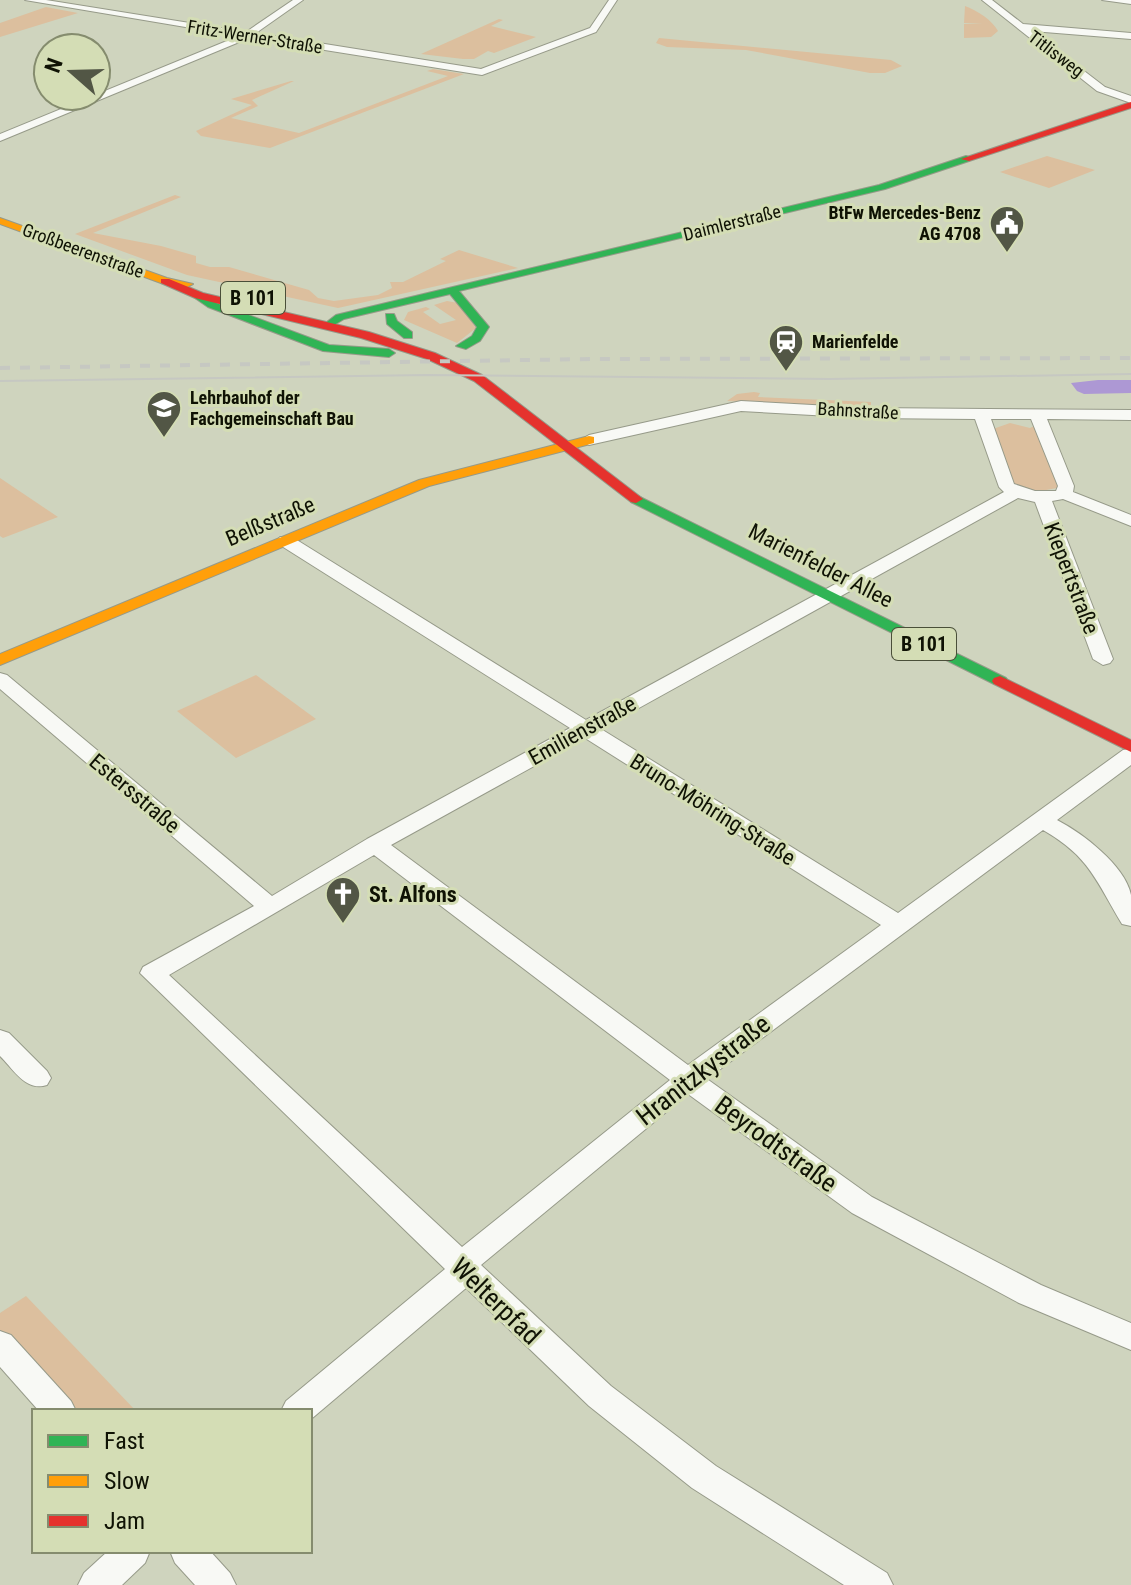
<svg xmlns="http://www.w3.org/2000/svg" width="1131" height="1585" font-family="'Roboto Condensed',sans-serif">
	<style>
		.green { fill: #dcbf9e }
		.water { fill: #ad98d4 }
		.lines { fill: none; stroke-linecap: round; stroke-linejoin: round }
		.street-casing { stroke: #969a89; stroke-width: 2 }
		.fast-casing { stroke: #969a89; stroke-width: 2 }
		.slow-casing { stroke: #969a89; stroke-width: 2 }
		.jam-casing { stroke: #969a89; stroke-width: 2 }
		.street { fill: #f8f9f5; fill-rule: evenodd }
		.fast { fill: #30b455; fill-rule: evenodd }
		.slow { fill: #ff9f0a; fill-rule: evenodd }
		.jam { fill: #e5322d; fill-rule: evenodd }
		.tram { stroke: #c6c8c2; stroke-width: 2 }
		.rail { stroke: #c6c8c2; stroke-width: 4; stroke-dasharray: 10 10; stroke-linecap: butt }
		.labels { text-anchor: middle; stroke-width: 6; stroke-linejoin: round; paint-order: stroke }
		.far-street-label { font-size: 18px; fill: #0f1204; stroke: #d4ddb5 }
		.far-poi-label { font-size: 18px; font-weight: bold; fill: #0f1204; stroke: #d4ddb5; text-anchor: start }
		.shield { fill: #d4ddb5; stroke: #4a4f39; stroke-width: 2 }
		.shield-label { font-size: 20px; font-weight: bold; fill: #0f1204 }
		.street-label { font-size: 22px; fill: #0f1204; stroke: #d4ddb5 }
		.poi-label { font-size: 22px; font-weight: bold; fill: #0f1204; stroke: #d4ddb5; text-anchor: start }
		.near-street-label { font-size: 26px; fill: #0f1204; stroke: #d4ddb5 }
	</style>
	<rect width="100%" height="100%" fill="#cfd4be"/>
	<g class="green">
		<path d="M 965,6 C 978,11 992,20 998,31 L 991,37 L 964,38 L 964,24 L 983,24 L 964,23 Z"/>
		<path d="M 46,7 L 78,13 L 0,37 L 0,23 Z"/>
		<path d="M 499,19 L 503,20 L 491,26 L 536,37 L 494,53 L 488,51 L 474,59 L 463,59 L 421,54 Z"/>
		<path d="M 659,38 L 891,60 L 902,66 L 885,73 L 870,73 L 746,50 L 667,47 L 656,43 Z"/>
		<path d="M 433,69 L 464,74 L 270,148 L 201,136 L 196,131 L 252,105 L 231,99 L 291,81 L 294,81 L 252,100 L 258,106 L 231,118 L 299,133 L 448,76 L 427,71 Z"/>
		<path d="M 1047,156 L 1095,170 L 1049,188 L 1000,172 Z"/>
		<path d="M 175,195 L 181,197 L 93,233 L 161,246 L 196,256 L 196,263 L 210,267 L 229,267 L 309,290 L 318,298 L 334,301 L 378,295 L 392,288 L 390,282 L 403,282 L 446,261 L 440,259 L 459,250 L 518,268 L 338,308 L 187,275 L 75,234 Z"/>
		<path d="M 447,301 L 458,303 L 476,328 L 457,343 L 404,320 L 408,312 L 426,307 L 430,309 L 423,312 L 440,324 L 456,320 L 434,305 Z"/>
		<path d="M 754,392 L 760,393 L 758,397 L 871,402 L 871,408 L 727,401 L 737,394 Z"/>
		<path d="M 1010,423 L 1030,428 L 1034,426 L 1060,482 L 1057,488 L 1035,492 L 1012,484 L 993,429 Z"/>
		<path d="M 0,478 L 58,517 L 3,538 L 0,536 Z"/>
		<path d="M 256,675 L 316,719 L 236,758 L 177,711 Z"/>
		<path d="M 26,1296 L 136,1411 L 75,1411 L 0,1330 L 0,1313 Z"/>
	</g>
	<path class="water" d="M 1098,380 L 1131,380 L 1131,393 L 1084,394 L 1077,391 L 1071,383 Z"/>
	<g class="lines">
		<g class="street-casing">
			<g id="street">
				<path d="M 25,0 L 46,0 L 246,32 L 293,0 L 303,0 L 256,33 L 481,69 L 590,28 L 609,0 L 617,0 L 596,32 L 482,75 L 249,38 L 0,141 L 0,134 L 239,36 Z"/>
				<path d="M 982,0 L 992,0 L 1023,24 L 1131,33 L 1131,39 L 1032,31 L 1105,87 L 1131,96 L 1131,103 L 1097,91 Z"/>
				<path d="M 1102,0 L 1131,0 L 1131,4 Z"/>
				<path d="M 741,401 L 867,408 L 1131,410 L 1131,420 L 1047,419 L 1074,486 L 1073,492 L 1131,515 L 1131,526 L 1063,499 L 1052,501 L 1113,659 L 1110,663 L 1103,665 L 1093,659 L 1035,502 L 1018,498 L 601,729 L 898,913 L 1123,750 L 1131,749 L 1131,765 L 1057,820 C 1082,833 1125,865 1131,895 C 1131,904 1131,916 1131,926 L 1122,924 C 1096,881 1090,857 1043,830 L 707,1079 L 872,1197 L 1041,1285 L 1131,1323 L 1131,1350 L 1019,1303 L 852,1213 L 688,1094 L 481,1265 L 611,1386 L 716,1466 L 887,1573 L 893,1585 L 844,1585 L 692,1488 L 589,1406 L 466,1288 L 310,1420 L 310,1411 L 281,1411 L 286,1401 L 445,1269 L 140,973 L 143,967 L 254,906 L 0,689 L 0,673 L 7,675 L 272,896 L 367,839 L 570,728 L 280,545 L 277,541 L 280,537 L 292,537 L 586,720 L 1004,492 L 999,487 L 975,419 L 867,418 L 741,411 L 589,445 L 581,440 L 589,435 ZM 991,419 L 1031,419 L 1058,486 L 1056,491 L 1035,491 L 1014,484 ZM 585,738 L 881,925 L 688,1065 L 391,845 ZM 374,855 L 670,1080 L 462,1247 L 169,975 Z"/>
				<path d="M 0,1030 L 9,1033 L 47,1071 L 51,1078 L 47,1085 C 26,1092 14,1070 0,1056 Z"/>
				<path d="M 0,1331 L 11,1335 L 71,1401 L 76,1411 L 39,1411 L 0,1367 Z"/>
				<path d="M 108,1551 L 150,1551 L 145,1563 L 122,1585 L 78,1585 L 84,1573 Z"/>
				<path d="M 170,1551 L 210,1551 L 230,1573 L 236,1585 L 195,1585 L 175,1563 Z"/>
			</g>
		</g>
		<g class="fast-casing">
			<g id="fast">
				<path d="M 966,156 L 969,157 L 969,161 L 885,189 L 459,291 L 489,327 L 480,341 L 466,349 L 456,346 L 472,336 L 477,327 L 450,294 L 344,319 L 329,328 L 323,325 L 336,315 L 879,185 Z"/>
				<path d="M 195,294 L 203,294 L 216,303 L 329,345 L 389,349 L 395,353 L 389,357 L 323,351 L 208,307 L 195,298 Z"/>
				<path d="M 386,314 L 394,314 L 397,321 L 412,332 L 412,338 L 404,338 L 387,324 Z"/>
				<path d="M 636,495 L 1006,678 L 1008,681 L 1006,684 L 994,684 L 631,502 L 631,496 Z"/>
			</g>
		</g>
		<g class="slow-casing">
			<g id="slow">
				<path d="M 0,218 L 167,278 L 193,284 L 187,287 L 161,283 L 0,224 Z"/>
				<path d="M 589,436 L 594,437 L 594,443 L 429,486 L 0,665 L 0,654 L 419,480 Z"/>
			</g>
		</g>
		<g class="jam-casing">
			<g id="jam">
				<path d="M 1131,102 L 1131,108 L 969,161 L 961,159 Z"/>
				<path d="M 161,279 L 169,279 L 203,293 L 369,332 L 435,353 L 482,375 L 643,499 L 636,503 L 631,502 L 474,381 L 427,359 L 361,338 L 195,298 L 161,283 Z"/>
				<path d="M 1000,676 L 1131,740 L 1131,752 L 994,684 L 992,681 L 994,678 Z"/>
			</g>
		</g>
		<use href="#street" class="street"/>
		<use href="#fast" class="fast"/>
		<use href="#slow" class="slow"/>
		<use href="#jam" class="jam"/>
		<path class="tram" d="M 0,381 L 427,375 L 829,379 L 1131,374"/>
		<path class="rail" d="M 0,368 L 592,359 L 1131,358"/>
	</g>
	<defs>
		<g id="civic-pin" transform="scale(1.8)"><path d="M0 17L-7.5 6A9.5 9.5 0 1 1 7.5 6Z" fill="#525645" stroke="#d4ddb5"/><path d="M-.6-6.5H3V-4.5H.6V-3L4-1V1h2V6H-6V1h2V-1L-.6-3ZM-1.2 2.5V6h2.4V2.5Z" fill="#fff"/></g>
		<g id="station-pin" transform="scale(1.8)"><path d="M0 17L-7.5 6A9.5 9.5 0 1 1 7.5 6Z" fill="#525645" stroke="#d4ddb5"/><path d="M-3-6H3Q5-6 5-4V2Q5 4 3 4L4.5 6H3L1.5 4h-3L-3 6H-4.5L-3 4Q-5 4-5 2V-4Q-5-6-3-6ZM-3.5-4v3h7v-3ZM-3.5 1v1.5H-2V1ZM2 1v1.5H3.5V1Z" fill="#fff"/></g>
		<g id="university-pin" transform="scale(1.8)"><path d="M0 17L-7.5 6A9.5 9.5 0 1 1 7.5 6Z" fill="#525645" stroke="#d4ddb5"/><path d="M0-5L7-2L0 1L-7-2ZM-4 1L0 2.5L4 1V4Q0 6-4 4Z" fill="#fff"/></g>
		<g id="church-pin" transform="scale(1.8)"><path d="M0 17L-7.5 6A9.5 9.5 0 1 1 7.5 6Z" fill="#525645" stroke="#d4ddb5"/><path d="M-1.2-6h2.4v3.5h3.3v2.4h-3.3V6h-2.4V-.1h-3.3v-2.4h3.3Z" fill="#fff"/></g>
	</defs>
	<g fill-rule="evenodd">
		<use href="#civic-pin" x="1007" y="223"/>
		<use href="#station-pin" x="786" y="342"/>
		<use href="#university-pin" x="164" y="408"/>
		<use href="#church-pin" x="343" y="894"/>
	</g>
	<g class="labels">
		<g class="far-street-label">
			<text transform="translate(255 37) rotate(9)" y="6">Fritz-Werner-Straße</text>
			<text transform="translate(1056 54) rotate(37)" y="6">Titlisweg</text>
			<text transform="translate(732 223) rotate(-14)" y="6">Daimlerstraße</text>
			<text transform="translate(83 251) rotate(20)" y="6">Großbeerenstraße</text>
			<text transform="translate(858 411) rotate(3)" y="6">Bahnstraße</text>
		</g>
		<g class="far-poi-label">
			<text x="981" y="219" text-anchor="end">BtFw Mercedes-Benz<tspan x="981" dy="21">AG 4708</tspan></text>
			<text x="812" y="348">Marienfelde</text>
			<text x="190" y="404">Lehrbauhof der<tspan x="190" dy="21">Fachgemeinschaft Bau</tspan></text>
		</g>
		<g class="shield">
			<rect x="221" y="282" width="64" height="32" rx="6"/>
			<rect x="892" y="628" width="64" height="32" rx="6"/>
		</g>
		<g class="shield-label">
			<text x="253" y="305">B 101</text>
			<text x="924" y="651">B 101</text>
		</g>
		<g class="street-label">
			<text transform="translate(270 521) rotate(-23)" y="8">Belßstraße</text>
			<text transform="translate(821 565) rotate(27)" y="8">Marienfelder Allee</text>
			<text transform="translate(1072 578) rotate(69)" y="8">Kiepertstraße</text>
			<text transform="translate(582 730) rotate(-29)" y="8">Emilienstraße</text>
			<text transform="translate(135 793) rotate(40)" y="8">Estersstraße</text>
			<text transform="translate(713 809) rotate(32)" y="8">Bruno-Möhring-Straße</text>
		</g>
		<g class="poi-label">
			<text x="369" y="902">St. Alfons</text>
		</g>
		<g class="near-street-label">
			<text transform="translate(703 1070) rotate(-38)" y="9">Hranitzkystraße</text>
			<text transform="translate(776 1144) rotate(36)" y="9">Beyrodtstraße</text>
			<text transform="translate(496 1301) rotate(44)" y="9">Welterpfad</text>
		</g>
	</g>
	<rect x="32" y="1409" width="280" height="144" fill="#d4ddb5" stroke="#858c6e" stroke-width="2"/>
	<rect x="48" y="1435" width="40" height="12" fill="#30b455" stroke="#858c6e" stroke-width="2"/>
	<text x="104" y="1449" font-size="24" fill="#0f1204">Fast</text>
	<rect x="48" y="1475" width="40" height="12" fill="#ff9f0a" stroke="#858c6e" stroke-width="2"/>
	<text x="104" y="1489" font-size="24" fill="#0f1204">Slow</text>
	<rect x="48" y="1515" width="40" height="12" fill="#e5322d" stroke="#858c6e" stroke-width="2"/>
	<text x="104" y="1529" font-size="24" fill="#0f1204">Jam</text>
	<g transform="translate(72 72) rotate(290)"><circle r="38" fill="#d4ddb5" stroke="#858c6e" stroke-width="2"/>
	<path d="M0-6L14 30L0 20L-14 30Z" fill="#525645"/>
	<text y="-12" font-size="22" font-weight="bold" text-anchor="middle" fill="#0f1204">N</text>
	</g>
</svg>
